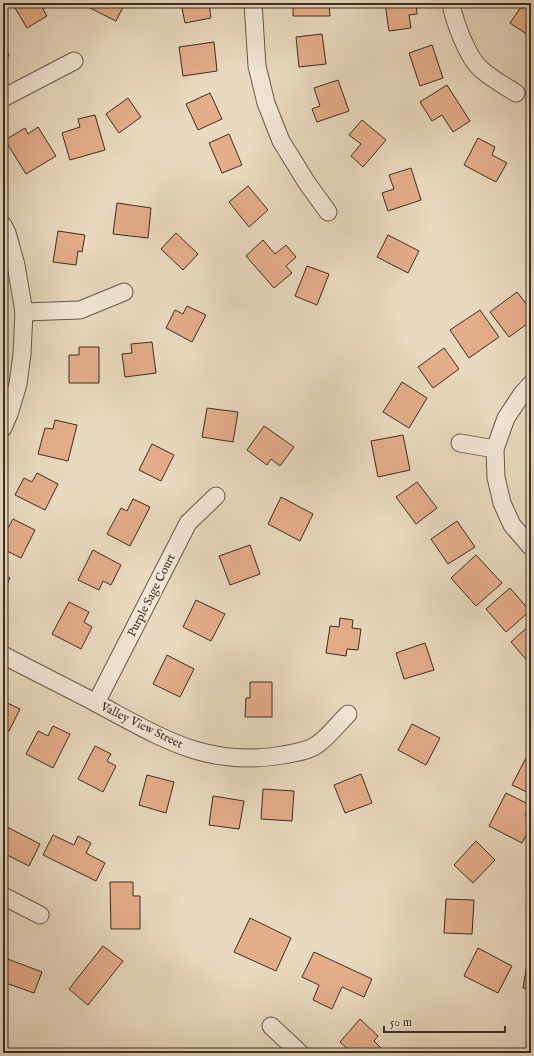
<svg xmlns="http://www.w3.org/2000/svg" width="534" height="1056" font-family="'IM FELL English',serif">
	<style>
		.building { fill: #e5ad8a; stroke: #3a2d25 }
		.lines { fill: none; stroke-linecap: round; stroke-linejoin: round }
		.minor-casing { stroke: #66584b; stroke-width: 19 }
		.minor { stroke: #f1e6d5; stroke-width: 17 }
		.labels { text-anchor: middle; stroke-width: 3; stroke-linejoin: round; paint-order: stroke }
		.street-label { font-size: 12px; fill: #3a2d25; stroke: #f1e6d5 }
	</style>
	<rect width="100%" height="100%" fill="#e9d9be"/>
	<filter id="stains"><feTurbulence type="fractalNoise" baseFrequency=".005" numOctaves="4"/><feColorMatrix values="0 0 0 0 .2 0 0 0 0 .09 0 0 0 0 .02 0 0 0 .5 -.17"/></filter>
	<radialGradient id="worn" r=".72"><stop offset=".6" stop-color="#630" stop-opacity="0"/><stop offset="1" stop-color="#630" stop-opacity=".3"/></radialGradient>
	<g class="building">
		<path d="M 12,3 L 53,3 L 43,9 L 47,16 L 27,28 Z"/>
		<path d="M 84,3 L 125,3 L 116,21 L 84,5 Z"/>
		<path d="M 181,3 L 209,3 L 211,18 L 185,23 Z"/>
		<path d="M 293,3 L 329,3 L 330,16 L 293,16 Z"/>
		<path d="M 385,3 L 416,3 L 417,14 L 409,15 L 411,28 L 389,31 Z"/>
		<path d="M 523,4 L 531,9 L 531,37 L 510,23 Z"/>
		<path d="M 322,34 L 326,64 L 299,67 L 296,37 Z"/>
		<path d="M 214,42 L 217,71 L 183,76 L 179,47 Z"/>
		<path d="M 3,43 L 9,56 L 3,59 Z"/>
		<path d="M 432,45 L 443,78 L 420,86 L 409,53 Z"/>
		<path d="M 338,80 L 349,111 L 317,122 L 312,109 L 320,106 L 314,88 Z"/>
		<path d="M 447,85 L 470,121 L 453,132 L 442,115 L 432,121 L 420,102 Z"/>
		<path d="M 210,93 L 222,119 L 198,130 L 186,104 Z"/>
		<path d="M 128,98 L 141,117 L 119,133 L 106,114 Z"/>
		<path d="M 95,115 L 105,150 L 70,160 L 62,133 L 80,127 L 78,119 Z"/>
		<path d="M 362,120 L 386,140 L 363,167 L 351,156 L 361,144 L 349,135 Z"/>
		<path d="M 38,127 L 56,156 L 26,174 L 5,140 L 25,128 L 28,134 Z"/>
		<path d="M 229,134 L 242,165 L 222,173 L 209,143 Z"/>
		<path d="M 478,138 L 495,147 L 492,155 L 507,163 L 496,182 L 464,165 Z"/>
		<path d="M 411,168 L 421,200 L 388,211 L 382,193 L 394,189 L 389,175 Z"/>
		<path d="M 248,186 L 268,210 L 249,227 L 229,202 Z"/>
		<path d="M 117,203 L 151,208 L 148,238 L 113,234 Z"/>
		<path d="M 58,231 L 85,235 L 82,252 L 78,251 L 76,265 L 53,262 Z"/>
		<path d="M 176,233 L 198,254 L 183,270 L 161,249 Z"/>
		<path d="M 388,235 L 419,251 L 408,273 L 377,257 Z"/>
		<path d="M 263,240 L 275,254 L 286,245 L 296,257 L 286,266 L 292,273 L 274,288 L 246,256 Z"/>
		<path d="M 307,266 L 329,274 L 317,305 L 295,296 Z"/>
		<path d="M 517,292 L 531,310 L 531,321 L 509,337 L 490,312 Z"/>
		<path d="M 187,306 L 206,315 L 192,342 L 166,328 L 175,310 L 183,314 Z"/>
		<path d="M 480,310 L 499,337 L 469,358 L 450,330 Z"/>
		<path d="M 152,342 L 156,373 L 125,377 L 122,354 L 132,353 L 131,344 Z"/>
		<path d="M 79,347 L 99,347 L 99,383 L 69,383 L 69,355 L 79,355 Z"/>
		<path d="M 444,348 L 459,369 L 433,388 L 418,367 Z"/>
		<path d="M 402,382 L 427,398 L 409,428 L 383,412 Z"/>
		<path d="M 207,408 L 238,412 L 233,442 L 202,437 Z"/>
		<path d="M 55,420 L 77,425 L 68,461 L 38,454 L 45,428 L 53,429 Z"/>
		<path d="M 264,426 L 294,447 L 280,466 L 271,459 L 267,465 L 247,450 Z"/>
		<path d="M 403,435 L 410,470 L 378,477 L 371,441 Z"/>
		<path d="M 152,444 L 174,455 L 161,481 L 139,470 Z"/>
		<path d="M 37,473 L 58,484 L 45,510 L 15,495 L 24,478 L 32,482 Z"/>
		<path d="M 417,482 L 437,508 L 416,524 L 396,497 Z"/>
		<path d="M 281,497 L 313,514 L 300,541 L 268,524 Z"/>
		<path d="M 133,499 L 150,507 L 130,546 L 107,534 L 121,508 L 127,511 Z"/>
		<path d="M 13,519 L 35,530 L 21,558 L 3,549 L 3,526 L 8,528 Z"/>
		<path d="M 457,521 L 475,547 L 448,564 L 431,539 Z"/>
		<path d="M 250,545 L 260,574 L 230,585 L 219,556 Z"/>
		<path d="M 93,550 L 121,565 L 111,585 L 103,581 L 99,590 L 78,580 Z"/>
		<path d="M 476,555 L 502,583 L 476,606 L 451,578 Z"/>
		<path d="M 3,574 L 10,578 L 3,592 Z"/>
		<path d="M 510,588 L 530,611 L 506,632 L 486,609 Z"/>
		<path d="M 196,600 L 225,614 L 211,641 L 183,627 Z"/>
		<path d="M 69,602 L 89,612 L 84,622 L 92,627 L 81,649 L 52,634 Z"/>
		<path d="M 340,618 L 353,620 L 352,628 L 361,629 L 358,650 L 347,649 L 346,656 L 326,653 L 330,626 L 339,627 Z"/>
		<path d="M 531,624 L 531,665 L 511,642 Z"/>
		<path d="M 425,643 L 434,670 L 404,679 L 396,653 Z"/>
		<path d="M 167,655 L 194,669 L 180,697 L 153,684 Z"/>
		<path d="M 250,682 L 272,682 L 272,717 L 245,717 L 246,698 L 250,698 Z"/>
		<path d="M 3,701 L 20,709 L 9,731 L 3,729 Z"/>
		<path d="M 412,724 L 440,738 L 426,765 L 398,750 Z"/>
		<path d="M 53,726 L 70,734 L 53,768 L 26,754 L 38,731 L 48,736 Z"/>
		<path d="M 95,746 L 111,754 L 107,761 L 116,766 L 103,792 L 78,779 Z"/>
		<path d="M 526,758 L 531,760 L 531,794 L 512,785 Z"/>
		<path d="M 361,774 L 372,803 L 345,813 L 334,785 Z"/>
		<path d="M 147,775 L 174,782 L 166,813 L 139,805 Z"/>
		<path d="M 263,789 L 294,791 L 292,821 L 261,819 Z"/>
		<path d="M 506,793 L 530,805 L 525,815 L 531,818 L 531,826 L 522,843 L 489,826 Z"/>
		<path d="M 213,796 L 244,801 L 239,829 L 209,825 Z"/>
		<path d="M 3,825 L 40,844 L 29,866 L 3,853 Z"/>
		<path d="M 53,835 L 74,845 L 78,836 L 91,843 L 86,853 L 105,863 L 96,881 L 43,855 Z"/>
		<path d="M 476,841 L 495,860 L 473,883 L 454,865 Z"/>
		<path d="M 110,882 L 133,882 L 133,896 L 140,896 L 140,929 L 111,929 Z"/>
		<path d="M 446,899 L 474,900 L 472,934 L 444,933 Z"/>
		<path d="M 250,918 L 291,938 L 276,971 L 234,952 Z"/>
		<path d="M 103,946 L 123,961 L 88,1005 L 69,989 Z"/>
		<path d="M 478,948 L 512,966 L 498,993 L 464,976 Z"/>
		<path d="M 314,952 L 372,979 L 364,997 L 342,987 L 332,1009 L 313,1000 L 319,985 L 302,977 Z"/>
		<path d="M 5,958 L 42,972 L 34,993 L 3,982 L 3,965 Z"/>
		<path d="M 528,958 L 531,959 L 531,989 L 523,988 Z"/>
		<path d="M 360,1019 L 378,1036 L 374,1041 L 383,1050 L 380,1053 L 352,1053 L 340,1042 Z"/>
	</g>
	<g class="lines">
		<g class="minor-casing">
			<g id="minor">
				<path d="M 253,3 L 257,66 L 266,103 L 281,141 L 307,183 L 328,212"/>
				<path d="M 451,3 C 454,21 468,59 482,70 C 492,79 505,86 516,93"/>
				<path d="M 3,98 L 74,61"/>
				<path d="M 3,225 L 7,233 L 16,265 L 24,312 L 22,354 L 18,384 L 9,414 L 3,428"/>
				<path d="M 24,312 L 80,310 L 124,292"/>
				<path d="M 531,384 L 522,394 L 506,418 L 495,449 L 496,477 L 502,503 L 512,525 L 531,547"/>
				<path d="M 460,443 L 495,449"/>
				<path d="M 3,655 C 35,672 66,687 98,704 C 162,738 207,768 283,755 C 294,753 309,751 318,744 C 329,736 338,724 348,714"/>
				<path d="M 96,703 L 188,523 L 216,496"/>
				<path d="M 3,896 L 40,915"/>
				<path d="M 271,1026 L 300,1053"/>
			</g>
		</g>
		<use href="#minor" class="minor"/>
	</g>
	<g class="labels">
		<g class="street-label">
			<text transform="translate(151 595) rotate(-63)" y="4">Purple Sage Court</text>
			<text transform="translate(142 725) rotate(26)" y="4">Valley View Street</text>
		</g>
	</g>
	<rect width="534" height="1056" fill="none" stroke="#e9d9be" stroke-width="16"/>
	<rect x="4" y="4" width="526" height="1048" fill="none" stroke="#3a2d25" stroke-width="2"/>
	<rect x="8" y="8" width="518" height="1040" fill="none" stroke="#3a2d25"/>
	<path d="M384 1026v6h121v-6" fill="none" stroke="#3a2d25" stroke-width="2"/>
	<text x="390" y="1026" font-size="12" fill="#3a2d25" stroke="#f1e6d5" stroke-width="3" paint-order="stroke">50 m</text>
	<rect width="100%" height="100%" filter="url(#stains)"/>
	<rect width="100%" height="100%" fill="url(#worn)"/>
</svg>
